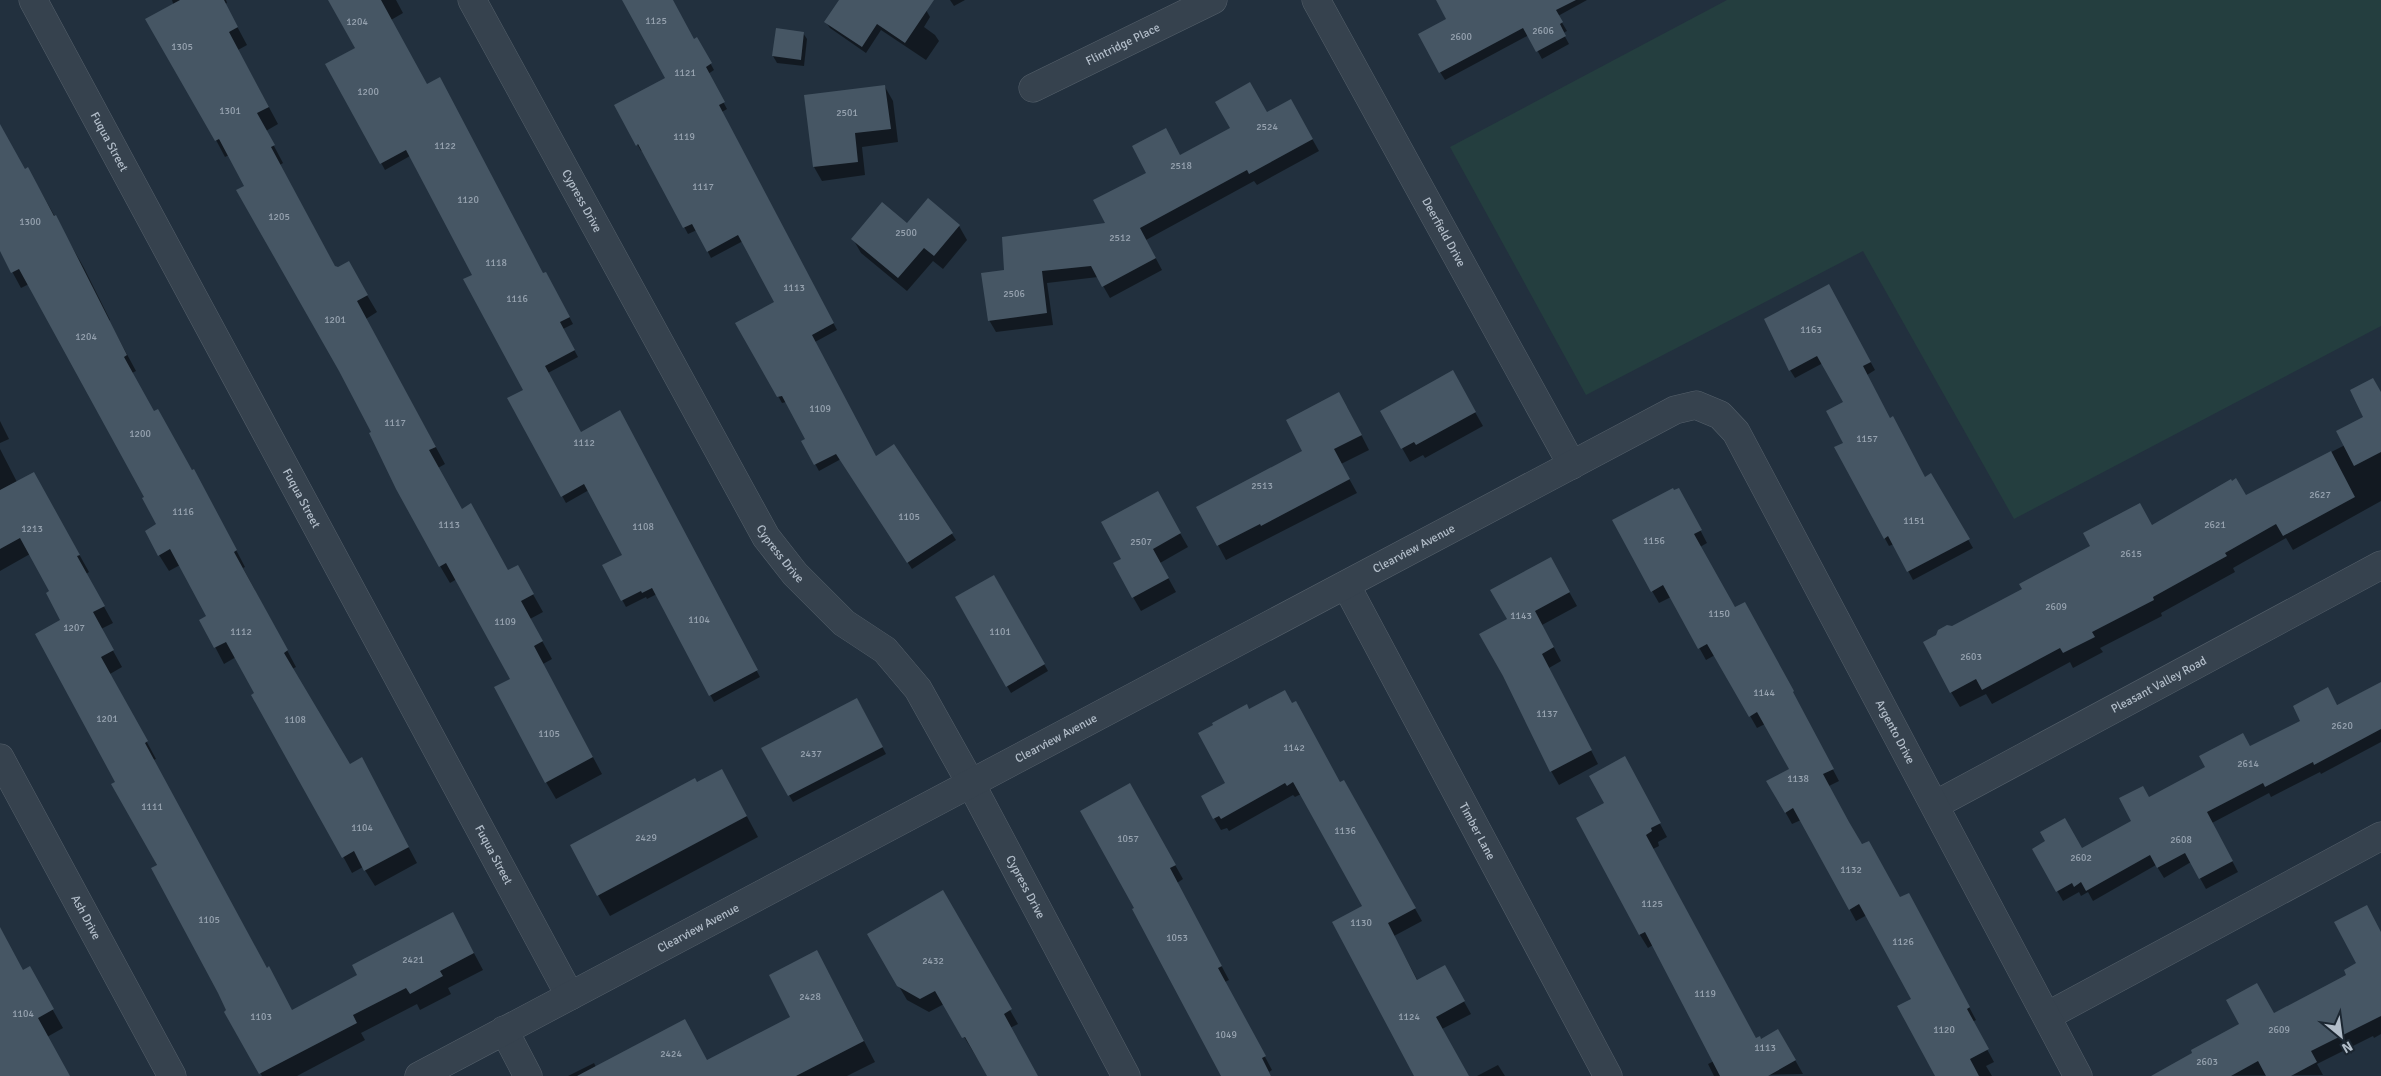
<svg xmlns="http://www.w3.org/2000/svg" width="2381" height="1076" font-family="Signika,sans-serif">
	<style>
		.green { fill: #243e3f }
		.shadow { fill: #0007 }
		.building { fill: #465664 }
		.lines { fill: none; stroke-linecap: round; stroke-linejoin: round }
		.minor-casing { stroke: #55606b; stroke-width: 29 }
		.minor { stroke: #36424e; stroke-width: 28 }
		.labels { text-anchor: middle; stroke-width: 4; stroke-linejoin: round; paint-order: stroke }
		.number-label { font-size: 10px; fill: #97a3b0 }
		.street-label { font-size: 12px; fill: #b2bdc9; stroke: #1c2732 }
	</style>
	<rect width="100%" height="100%" fill="#22303e"/>
	<path class="green" d="M 1727,0 L 2381,0 L 2381,326 L 2014,519 L 1863,251 L 1586,395 L 1450,147 Z"/>
	<g class="shadow">
		<path d="M 172,0 L 226,0 L 227,3 L 225,4 L 247,45 L 238,50 L 278,124 L 266,131 L 283,163 L 280,165 L 335,267 L 338,268 L 348,263 L 377,312 L 366,319 L 445,464 L 438,468 L 461,510 L 508,572 L 517,566 L 543,612 L 530,619 L 552,659 L 543,664 L 602,774 L 556,799 L 546,782 L 511,680 L 457,579 L 450,583 L 440,566 L 246,186 L 229,155 L 225,157 L 216,140 Z"/>
		<path d="M 330,0 L 396,0 L 403,13 L 391,20 L 426,85 L 543,275 L 546,273 L 573,324 L 563,329 L 578,357 L 548,373 L 581,434 L 623,418 L 760,677 L 714,702 L 657,594 L 647,599 L 646,597 L 626,607 L 604,566 L 623,556 L 589,490 L 566,503 L 508,399 L 525,390 L 473,275 L 410,156 L 385,170 L 327,64 L 356,48 Z"/>
		<path d="M 623,0 L 670,0 L 694,41 L 697,39 L 714,70 L 708,74 L 727,109 L 722,112 L 837,330 L 815,342 L 875,457 L 893,445 L 956,540 L 912,569 L 841,459 L 819,471 L 803,442 L 807,440 L 786,402 L 782,403 L 737,323 L 776,302 L 743,241 L 711,258 L 697,230 L 688,234 L 643,150 L 641,151 L 616,106 L 666,78 Z"/>
		<path d="M 841,0 L 911,0 L 926,10 L 930,17 L 924,27 L 935,35 L 939,41 L 926,60 L 881,30 L 866,53 L 830,28 L 826,22 Z"/>
		<path d="M 950,0 L 965,0 L 954,6 Z"/>
		<path d="M 1437,0 L 1587,0 L 1558,16 L 1567,31 L 1563,33 L 1569,44 L 1542,59 L 1529,35 L 1445,80 L 1440,72 L 1447,20 Z"/>
		<path d="M 777,29 L 803,33 L 807,39 L 804,66 L 777,63 L 773,56 Z"/>
		<path d="M 885,87 L 893,101 L 898,142 L 862,147 L 865,175 L 822,181 L 814,167 L 805,96 Z"/>
		<path d="M 1297,112 L 1319,151 L 1257,185 L 1254,181 L 1146,240 L 1162,270 L 1110,298 L 1098,277 L 1047,283 L 1053,325 L 996,332 L 989,320 L 1005,271 L 1107,224 L 1180,156 L 1267,114 Z"/>
		<path d="M 0,125 L 25,171 L 28,169 L 84,268 L 110,320 L 109,321 L 136,371 L 132,373 L 154,413 L 203,487 L 245,567 L 243,568 L 296,667 L 292,669 L 349,765 L 370,775 L 417,863 L 375,886 L 363,867 L 352,873 L 236,657 L 224,664 L 201,620 L 208,616 L 180,565 L 169,571 L 159,555 L 158,525 L 146,497 L 29,284 L 21,288 L 0,249 Z"/>
		<path d="M 907,225 L 959,226 L 967,240 L 943,269 L 933,261 L 907,291 L 861,253 L 853,239 Z"/>
		<path d="M 1828,286 L 1875,370 L 1867,375 L 1890,419 L 1925,478 L 1931,475 L 1973,548 L 1913,580 L 1894,544 L 1889,546 L 1836,448 L 1845,443 L 1844,403 L 1823,363 L 1795,378 L 1790,370 Z"/>
		<path d="M 1452,372 L 1483,426 L 1425,458 L 1423,455 L 1410,462 L 1381,411 Z"/>
		<path d="M 2381,393 L 2381,501 L 2293,550 L 2286,538 L 2233,568 L 2235,572 L 2161,613 L 2162,616 L 2100,648 L 2103,652 L 2073,668 L 2070,662 L 1992,704 L 1986,694 L 1960,707 L 1951,692 L 1952,628 L 2152,527 L 2245,496 L 2345,445 Z"/>
		<path d="M 1347,407 L 1369,450 L 1341,464 L 1357,493 L 1226,560 L 1198,508 L 1304,451 Z"/>
		<path d="M 0,421 L 9,439 L 0,443 Z"/>
		<path d="M 0,449 L 17,482 L 43,490 L 89,572 L 86,574 L 113,623 L 101,629 L 122,667 L 110,674 L 156,759 L 153,760 L 267,969 L 292,1011 L 359,976 L 453,914 L 483,970 L 448,988 L 451,994 L 420,1010 L 417,1004 L 361,1033 L 365,1040 L 297,1076 L 262,1076 L 226,1012 L 228,1011 L 117,783 L 51,592 L 30,554 L 0,571 Z"/>
		<path d="M 1685,501 L 1707,543 L 1700,547 L 1734,608 L 1751,615 L 1839,781 L 1829,786 L 1854,833 L 1900,899 L 1915,906 L 1976,1020 L 1972,1022 L 1994,1062 L 1986,1066 L 1992,1076 L 1935,1076 L 1912,999 L 1867,915 L 1856,921 L 1801,820 L 1792,824 L 1768,781 L 1790,769 L 1765,724 L 1757,728 L 1715,655 L 1706,660 L 1671,597 L 1659,603 L 1652,591 Z"/>
		<path d="M 1165,507 L 1188,547 L 1160,563 L 1176,592 L 1141,611 L 1133,597 L 1123,559 Z"/>
		<path d="M 1558,572 L 1577,606 L 1542,625 L 1561,661 L 1549,668 L 1598,764 L 1559,785 L 1551,771 L 1508,620 Z"/>
		<path d="M 994,576 L 1048,671 L 1011,693 L 957,598 Z"/>
		<path d="M 2381,683 L 2381,742 L 2321,774 L 2320,772 L 2271,797 L 2269,793 L 2212,823 L 2238,872 L 2206,889 L 2191,862 L 2164,878 L 2156,865 L 2093,901 L 2088,892 L 2081,896 L 2079,892 L 2063,901 L 2033,849 L 2082,850 L 2133,821 L 2149,799 Z"/>
		<path d="M 861,706 L 886,754 L 793,802 L 762,749 Z"/>
		<path d="M 1249,710 L 1340,784 L 1344,782 L 1422,921 L 1394,936 L 1418,981 L 1444,966 L 1471,1014 L 1442,1029 L 1468,1076 L 1415,1076 L 1363,907 L 1301,794 L 1295,797 L 1293,795 L 1229,831 L 1227,828 L 1221,830 L 1214,818 Z"/>
		<path d="M 722,770 L 758,837 L 610,916 L 598,895 L 697,784 Z"/>
		<path d="M 1632,771 L 1667,837 L 1658,842 L 1659,846 L 1653,849 L 1756,1039 L 1761,1040 L 1778,1030 L 1803,1074 L 1714,1076 L 1708,1064 L 1714,1061 L 1653,945 L 1648,948 L 1640,935 L 1606,803 Z"/>
		<path d="M 1130,785 L 1183,879 L 1177,883 L 1229,980 L 1225,982 L 1272,1070 L 1269,1072 L 1271,1076 L 1222,1076 L 1136,908 Z"/>
		<path d="M 942,892 L 1018,1024 L 1010,1028 L 1037,1076 L 988,1076 L 944,1004 L 929,1012 L 907,1000 L 869,935 Z"/>
		<path d="M 0,928 L 23,972 L 29,968 L 63,1028 L 47,1037 L 69,1076 L 0,1076 Z"/>
		<path d="M 2381,933 L 2381,1034 L 2374,1038 L 2373,1036 L 2317,1064 L 2323,1075 L 2154,1076 L 2348,975 Z"/>
		<path d="M 828,972 L 875,1062 L 847,1076 L 568,1076 L 594,1063 L 596,1067 L 707,1061 L 792,1017 Z"/>
		<path d="M 1498,1065 L 1505,1076 L 1477,1076 Z"/>
	</g>
	<g class="building">
		<path d="M 180,0 L 224,0 L 238,27 L 229,32 L 269,107 L 257,113 L 275,145 L 271,147 L 335,266 L 338,267 L 349,261 L 368,295 L 357,301 L 436,447 L 429,450 L 462,509 L 471,503 L 508,570 L 518,565 L 534,594 L 521,601 L 543,641 L 534,646 L 593,757 L 545,783 L 494,687 L 510,679 L 446,563 L 439,567 L 396,489 L 369,433 L 371,432 L 339,371 L 236,190 L 244,186 L 219,139 L 215,141 L 145,19 Z"/>
		<path d="M 328,0 L 381,0 L 427,84 L 440,77 L 543,273 L 546,272 L 570,317 L 560,322 L 575,350 L 545,366 L 581,432 L 620,410 L 758,670 L 709,696 L 652,588 L 642,593 L 641,591 L 621,601 L 602,565 L 622,555 L 584,484 L 561,497 L 507,398 L 523,390 L 463,279 L 472,275 L 406,150 L 380,164 L 325,64 L 355,48 Z"/>
		<path d="M 622,0 L 673,0 L 694,39 L 697,37 L 712,63 L 706,67 L 725,102 L 719,105 L 834,323 L 812,335 L 876,456 L 894,444 L 953,533 L 907,563 L 836,454 L 814,465 L 801,441 L 805,439 L 782,396 L 777,397 L 735,323 L 774,302 L 738,235 L 707,252 L 692,224 L 683,228 L 638,144 L 636,146 L 614,105 L 665,78 Z"/>
		<path d="M 839,0 L 934,0 L 905,43 L 877,24 L 862,47 L 824,22 Z"/>
		<path d="M 1436,0 L 1576,0 L 1556,10 L 1563,22 L 1560,24 L 1566,36 L 1536,52 L 1523,28 L 1439,73 L 1418,34 L 1446,19 Z"/>
		<path d="M 776,28 L 804,32 L 801,60 L 772,56 Z"/>
		<path d="M 1250,82 L 1267,112 L 1291,99 L 1313,139 L 1249,174 L 1247,170 L 1140,228 L 1156,258 L 1102,287 L 1091,266 L 1042,271 L 1047,313 L 988,321 L 981,273 L 1004,270 L 1002,237 L 1105,223 L 1093,200 L 1146,173 L 1132,146 L 1166,128 L 1180,155 L 1230,128 L 1215,102 Z"/>
		<path d="M 885,85 L 891,129 L 855,133 L 858,162 L 813,167 L 804,95 Z"/>
		<path d="M 0,124 L 25,169 L 28,167 L 54,216 L 56,215 L 127,355 L 124,357 L 154,411 L 158,409 L 192,470 L 194,469 L 237,550 L 234,552 L 288,650 L 284,653 L 350,764 L 362,757 L 409,847 L 364,871 L 354,851 L 342,858 L 251,695 L 254,693 L 226,642 L 214,648 L 199,620 L 206,616 L 170,549 L 158,556 L 145,531 L 156,524 L 142,498 L 144,497 L 19,269 L 11,273 L 0,251 Z"/>
		<path d="M 928,198 L 960,225 L 934,256 L 924,248 L 898,278 L 851,239 L 882,202 L 907,223 Z"/>
		<path d="M 1829,284 L 1871,362 L 1863,366 L 1890,418 L 1893,416 L 1925,477 L 1931,473 L 1970,539 L 1907,572 L 1888,536 L 1884,539 L 1834,447 L 1843,443 L 1826,411 L 1843,402 L 1817,356 L 1789,371 L 1764,319 Z"/>
		<path d="M 1453,370 L 1476,412 L 1416,445 L 1414,442 L 1401,449 L 1380,411 Z"/>
		<path d="M 2373,378 L 2381,392 L 2381,452 L 2354,466 L 2336,431 L 2363,417 L 2350,390 Z"/>
		<path d="M 1339,392 L 1362,435 L 1334,449 L 1350,479 L 1261,526 L 1260,524 L 1217,546 L 1196,507 L 1302,451 L 1286,420 Z"/>
		<path d="M 2331,451 L 2355,497 L 2283,536 L 2276,524 L 2225,553 L 2227,556 L 2153,597 L 2154,600 L 2092,632 L 2095,637 L 2063,653 L 2060,648 L 1982,690 L 1976,679 L 1950,693 L 1923,642 L 1936,635 L 1938,630 L 1947,625 L 1952,626 L 2022,589 L 2019,584 L 2090,546 L 2083,533 L 2140,503 L 2152,525 L 2231,479 L 2232,481 L 2236,478 L 2246,495 Z"/>
		<path d="M 34,472 L 80,555 L 77,556 L 105,606 L 93,612 L 114,650 L 101,657 L 148,741 L 145,743 L 267,968 L 269,966 L 292,1010 L 357,975 L 352,965 L 453,912 L 474,953 L 440,971 L 443,976 L 410,994 L 406,988 L 353,1015 L 357,1023 L 259,1074 L 224,1012 L 226,1010 L 218,993 L 151,868 L 157,865 L 111,784 L 115,782 L 35,634 L 60,620 L 46,593 L 49,591 L 20,538 L 0,549 L 0,490 Z"/>
		<path d="M 1673,488 L 1674,490 L 1679,488 L 1702,530 L 1694,534 L 1735,607 L 1745,602 L 1794,691 L 1793,692 L 1834,769 L 1823,774 L 1849,822 L 1862,844 L 1869,841 L 1900,897 L 1909,893 L 1970,1007 L 1967,1009 L 1989,1049 L 1970,1059 L 1979,1076 L 1935,1076 L 1897,1006 L 1911,999 L 1859,904 L 1849,910 L 1793,808 L 1785,813 L 1766,781 L 1789,769 L 1757,712 L 1749,717 L 1707,644 L 1698,649 L 1663,585 L 1651,592 L 1612,520 Z"/>
		<path d="M 1158,491 L 1181,533 L 1153,549 L 1169,578 L 1132,598 L 1113,563 L 1121,559 L 1101,522 Z"/>
		<path d="M 1551,557 L 1570,592 L 1535,611 L 1554,647 L 1542,654 L 1592,750 L 1550,772 L 1503,676 L 1479,634 L 1507,619 L 1490,590 Z"/>
		<path d="M 994,575 L 1045,664 L 1006,687 L 955,597 Z"/>
		<path d="M 2381,682 L 2381,729 L 2314,765 L 2313,762 L 2265,787 L 2263,783 L 2207,812 L 2233,861 L 2199,879 L 2185,853 L 2157,868 L 2150,855 L 2086,891 L 2081,882 L 2074,887 L 2072,883 L 2056,892 L 2032,849 L 2045,841 L 2040,832 L 2065,818 L 2082,848 L 2131,821 L 2119,798 L 2143,786 L 2149,797 L 2205,767 L 2199,756 L 2243,733 L 2250,746 L 2300,721 L 2293,706 L 2328,687 L 2337,705 Z"/>
		<path d="M 1285,690 L 1292,703 L 1296,701 L 1340,782 L 1344,780 L 1416,908 L 1388,923 L 1417,980 L 1445,965 L 1465,1001 L 1436,1017 L 1469,1076 L 1414,1076 L 1332,922 L 1362,906 L 1293,782 L 1287,786 L 1285,783 L 1221,819 L 1219,816 L 1213,819 L 1201,796 L 1225,783 L 1198,733 L 1213,725 L 1212,723 L 1247,704 L 1249,709 Z"/>
		<path d="M 857,698 L 883,747 L 788,796 L 761,748 Z"/>
		<path d="M 1625,756 L 1661,823 L 1651,828 L 1652,831 L 1646,835 L 1756,1038 L 1760,1036 L 1761,1039 L 1778,1029 L 1796,1060 L 1768,1076 L 1720,1076 L 1645,932 L 1639,935 L 1576,818 L 1604,803 L 1589,776 Z"/>
		<path d="M 722,769 L 747,816 L 597,896 L 570,845 L 695,778 L 697,782 Z"/>
		<path d="M 1130,783 L 1176,865 L 1170,868 L 1222,966 L 1218,968 L 1266,1056 L 1262,1058 L 1271,1076 L 1221,1076 L 1132,909 L 1134,908 L 1080,811 Z"/>
		<path d="M 943,890 L 1012,1009 L 1004,1014 L 1038,1076 L 987,1076 L 965,1037 L 962,1038 L 935,991 L 920,999 L 897,986 L 867,934 Z"/>
		<path d="M 2367,905 L 2381,932 L 2381,1016 L 2311,1051 L 2317,1062 L 2291,1076 L 2266,1076 L 2258,1061 L 2231,1076 L 2151,1076 L 2192,1053 L 2191,1050 L 2239,1024 L 2226,1000 L 2257,983 L 2274,1013 L 2346,975 L 2344,970 L 2356,963 L 2334,922 Z"/>
		<path d="M 0,927 L 23,970 L 30,966 L 54,1009 L 38,1018 L 70,1076 L 0,1076 Z"/>
		<path d="M 817,950 L 864,1041 L 796,1076 L 577,1076 L 685,1019 L 707,1060 L 757,1034 L 790,1017 L 769,975 Z"/>
	</g>
	<g class="lines">
		<g class="minor-casing">
			<g id="minor">
				<path id="s1" d="M 33,0 L 570,996"/>
				<path id="s2" d="M 472,0 L 766,537 L 795,574 L 844,623 L 885,650 L 918,689 L 970,782 L 1126,1076"/>
				<path id="s3" d="M 1316,0 L 1572,465"/>
				<path id="s4" d="M 1033,88 L 1213,0"/>
				<path id="s5" d="M 1346,585 L 1608,1076"/>
				<path id="s6" d="M 0,758 L 172,1076"/>
				<path id="s7" d="M 1935,805 L 2381,565"/>
				<path d="M 2047,1016 L 2381,836"/>
				<path d="M 504,1030 L 528,1076"/>
				<path id="s8" d="M 419,1076 L 1675,410 L 1696,405 L 1720,415 L 1736,432 L 2078,1076"/>
			</g>
		</g>
		<use href="#minor" class="minor"/>
	</g>
	<g class="labels">
		<g class="number-label">
			<text x="656" y="24">1125</text>
			<text x="357" y="25">1204</text>
			<text x="1543" y="34">2606</text>
			<text x="1461" y="40">2600</text>
			<text x="182" y="50">1305</text>
			<text x="685" y="76">1121</text>
			<text x="368" y="95">1200</text>
			<text x="230" y="114">1301</text>
			<text x="847" y="116">2501</text>
			<text x="1267" y="130">2524</text>
			<text x="684" y="140">1119</text>
			<text x="445" y="149">1122</text>
			<text x="1181" y="169">2518</text>
			<text x="703" y="190">1117</text>
			<text x="468" y="203">1120</text>
			<text x="279" y="220">1205</text>
			<text x="30" y="225">1300</text>
			<text x="906" y="236">2500</text>
			<text x="1120" y="241">2512</text>
			<text x="496" y="266">1118</text>
			<text x="794" y="291">1113</text>
			<text x="1014" y="297">2506</text>
			<text x="517" y="302">1116</text>
			<text x="335" y="323">1201</text>
			<text x="1811" y="333">1163</text>
			<text x="86" y="340">1204</text>
			<text x="820" y="412">1109</text>
			<text x="395" y="426">1117</text>
			<text x="140" y="437">1200</text>
			<text x="1867" y="442">1157</text>
			<text x="584" y="446">1112</text>
			<text x="1262" y="489">2513</text>
			<text x="2320" y="498">2627</text>
			<text x="183" y="515">1116</text>
			<text x="909" y="520">1105</text>
			<text x="1914" y="524">1151</text>
			<text x="449" y="528">1113</text>
			<text x="2215" y="528">2621</text>
			<text x="643" y="530">1108</text>
			<text x="32" y="532">1213</text>
			<text x="1654" y="544">1156</text>
			<text x="1141" y="545">2507</text>
			<text x="2131" y="557">2615</text>
			<text x="2056" y="610">2609</text>
			<text x="1719" y="617">1150</text>
			<text x="1521" y="619">1143</text>
			<text x="699" y="623">1104</text>
			<text x="505" y="625">1109</text>
			<text x="74" y="631">1207</text>
			<text x="241" y="635">1112</text>
			<text x="1000" y="635">1101</text>
			<text x="1971" y="660">2603</text>
			<text x="1764" y="696">1144</text>
			<text x="1547" y="717">1137</text>
			<text x="107" y="722">1201</text>
			<text x="295" y="723">1108</text>
			<text x="2342" y="729">2620</text>
			<text x="549" y="737">1105</text>
			<text x="1294" y="751">1142</text>
			<text x="811" y="757">2437</text>
			<text x="2248" y="767">2614</text>
			<text x="1798" y="782">1138</text>
			<text x="152" y="810">1111</text>
			<text x="362" y="831">1104</text>
			<text x="1345" y="834">1136</text>
			<text x="646" y="841">2429</text>
			<text x="1128" y="842">1057</text>
			<text x="2181" y="843">2608</text>
			<text x="2081" y="861">2602</text>
			<text x="1851" y="873">1132</text>
			<text x="1652" y="907">1125</text>
			<text x="209" y="923">1105</text>
			<text x="1361" y="926">1130</text>
			<text x="1177" y="941">1053</text>
			<text x="1903" y="945">1126</text>
			<text x="413" y="963">2421</text>
			<text x="933" y="964">2432</text>
			<text x="1705" y="997">1119</text>
			<text x="810" y="1000">2428</text>
			<text x="23" y="1017">1104</text>
			<text x="261" y="1020">1103</text>
			<text x="1409" y="1020">1124</text>
			<text x="1944" y="1033">1120</text>
			<text x="2279" y="1033">2609</text>
			<text x="1226" y="1038">1049</text>
			<text x="1765" y="1051">1113</text>
			<text x="671" y="1057">2424</text>
			<text x="2207" y="1065">2603</text>
		</g>
		<g class="street-label">
			<text dy="4" stroke="none"><textPath href="#s4" startOffset="100">Flintridge Place</textPath></text>
			<text dy="4" stroke="none"><textPath href="#s1" startOffset="161">Fuqua Street</textPath></text>
			<text dy="4" stroke="none"><textPath href="#s2" startOffset="229">Cypress Drive</textPath></text>
			<text dy="4" stroke="none"><textPath href="#s3" startOffset="265">Deerfield Drive</textPath></text>
			<text dy="4" stroke="none"><textPath href="#s1" startOffset="566">Fuqua Street</textPath></text>
			<text dy="4" stroke="none"><textPath href="#s8" startOffset="1126">Clearview Avenue</textPath></text>
			<text dy="4" stroke="none"><textPath href="#s2" startOffset="634">Cypress Drive</textPath></text>
			<text dy="4" stroke="none"><textPath href="#s7" startOffset="254">Pleasant Valley Road</textPath></text>
			<text dy="4" stroke="none"><textPath href="#s8" startOffset="1832">Argento Drive</textPath></text>
			<text dy="4" stroke="none"><textPath href="#s8" startOffset="721">Clearview Avenue</textPath></text>
			<text dy="4" stroke="none"><textPath href="#s5" startOffset="279">Timber Lane</textPath></text>
			<text dy="4" stroke="none"><textPath href="#s1" startOffset="971">Fuqua Street</textPath></text>
			<text dy="4" stroke="none"><textPath href="#s2" startOffset="1054">Cypress Drive</textPath></text>
			<text dy="4" stroke="none"><textPath href="#s6" startOffset="181">Ash Drive</textPath></text>
			<text dy="4" stroke="none"><textPath href="#s8" startOffset="316">Clearview Avenue</textPath></text>
		</g>
	</g>
	<g transform="translate(2341 1036) rotate(151)" stroke="#1c2732" stroke-width="4" paint-order="stroke">
	<path d="M0-4L9 19L0 12L-9 19Z" fill="#b2bdc9"/>
	<text y="-8" font-size="14" font-weight="bold" text-anchor="middle" fill="#b2bdc9">N</text>
	</g>
</svg>
